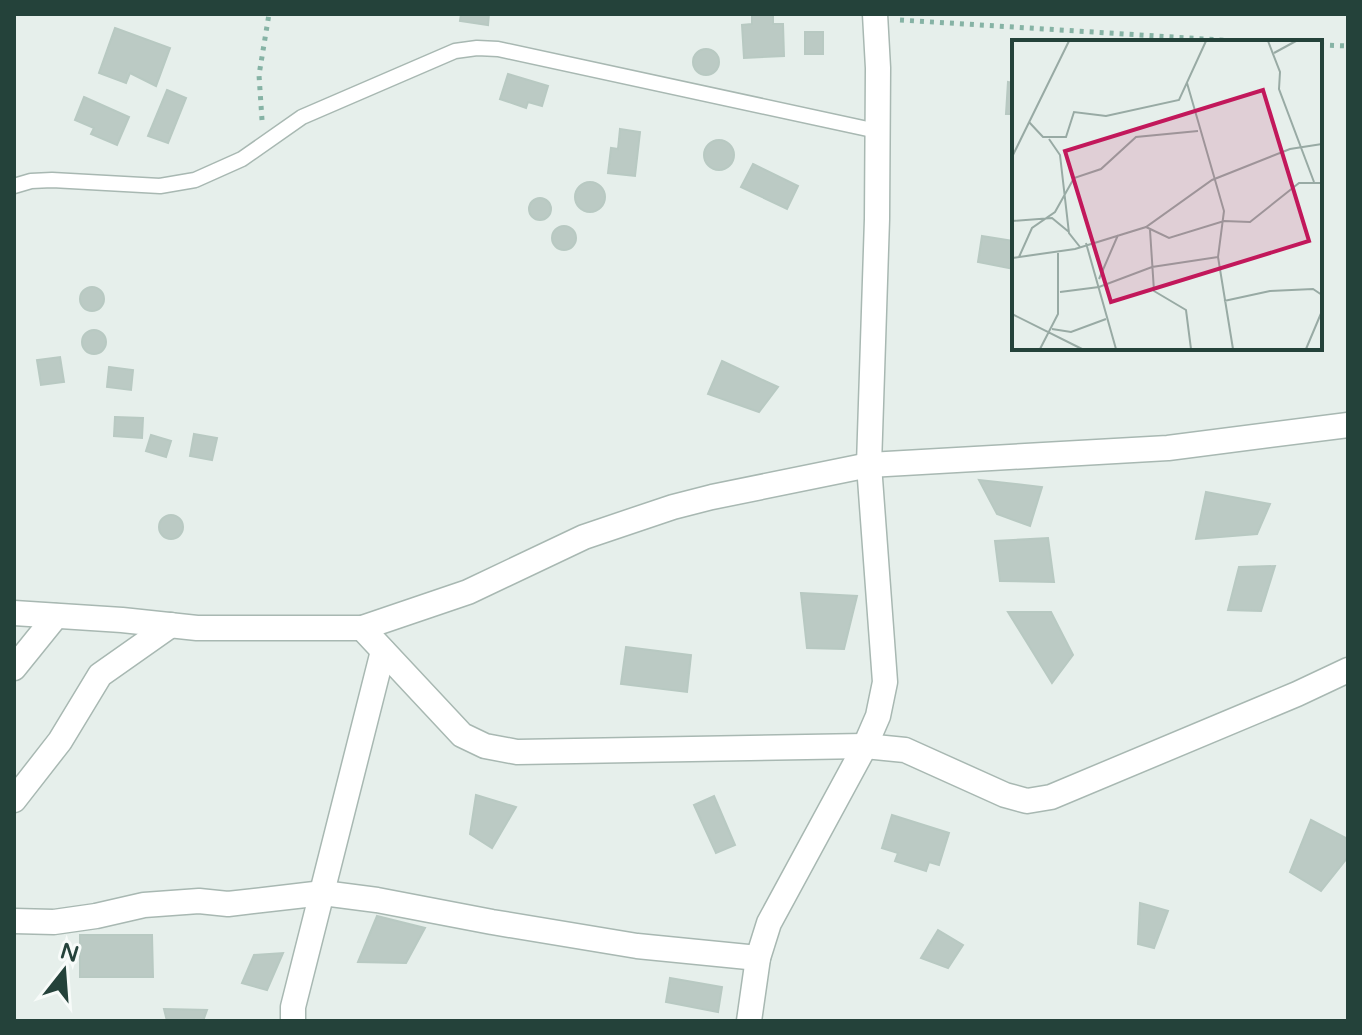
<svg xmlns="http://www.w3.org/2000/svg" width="1362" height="1035" font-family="'Varela Round',sans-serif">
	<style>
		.building { fill: #bbcac4; stroke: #b8c9c2; stroke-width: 2 }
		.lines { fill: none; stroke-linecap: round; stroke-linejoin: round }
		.service-casing { stroke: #a8b8b2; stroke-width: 17 }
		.minor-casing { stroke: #a8b8b2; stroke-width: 27 }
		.path { stroke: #86b3a5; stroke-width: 5; stroke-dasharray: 4 6; stroke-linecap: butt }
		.service { stroke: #fff; stroke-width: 14 }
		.minor { stroke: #fff; stroke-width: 24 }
		.inset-road { fill: none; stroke: #98aaa4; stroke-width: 2 }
		.view { fill: #c2185b; fill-opacity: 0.15; stroke: #c2185b; stroke-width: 4 }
		.inset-edge { fill: none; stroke: #24423a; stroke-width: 4 }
	</style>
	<rect width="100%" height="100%" fill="#e6efeb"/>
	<g class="building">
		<path d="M 461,14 L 489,14 L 488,25 L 460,21 Z"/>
		<path d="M 773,14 L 773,24 L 783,24 L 784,56 L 744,58 L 742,25 L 752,24 L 752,15 Z"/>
		<path d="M 115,28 L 170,48 L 156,86 L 130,73 L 126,83 L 99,73 Z"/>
		<rect x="805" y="32" width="18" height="22"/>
		<circle cx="706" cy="62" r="13"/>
		<path d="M 508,74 L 548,86 L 542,106 L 528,102 L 526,108 L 500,99 Z"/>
		<path d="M 1008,82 L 1014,83 L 1014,114 L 1006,114 Z"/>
		<path d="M 167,90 L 186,98 L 168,143 L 148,136 Z"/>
		<path d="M 84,97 L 129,117 L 117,145 L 91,134 L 94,128 L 75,120 Z"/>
		<path d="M 620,129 L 640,132 L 635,176 L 608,173 L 611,148 L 618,149 Z"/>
		<circle cx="719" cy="155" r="15"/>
		<path d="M 753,164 L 798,186 L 787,209 L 741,187 Z"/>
		<circle cx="590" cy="197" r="15"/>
		<circle cx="540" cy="209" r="11"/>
		<circle cx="564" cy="238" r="12"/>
		<path d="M 982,236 L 1014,241 L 1014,269 L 978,262 Z"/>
		<circle cx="92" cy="299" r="12"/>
		<circle cx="94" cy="342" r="12"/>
		<path d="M 60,357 L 64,382 L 41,385 L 37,360 Z"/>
		<path d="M 722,361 L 778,387 L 759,412 L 708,394 Z"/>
		<path d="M 109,367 L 133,370 L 131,390 L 107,387 Z"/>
		<path d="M 115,417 L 143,418 L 142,438 L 114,436 Z"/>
		<path d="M 194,434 L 217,438 L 212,460 L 190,456 Z"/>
		<path d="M 151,435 L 171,441 L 166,457 L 146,451 Z"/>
		<path d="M 979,480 L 1042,487 L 1030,526 L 997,514 Z"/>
		<path d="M 1206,492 L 1270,504 L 1257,534 L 1196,539 Z"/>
		<circle cx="171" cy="527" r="12"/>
		<path d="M 1048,538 L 1054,582 L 1000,581 L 995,541 Z"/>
		<path d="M 1275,566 L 1261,611 L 1228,610 L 1239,567 Z"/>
		<path d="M 801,593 L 857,596 L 844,649 L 807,648 Z"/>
		<path d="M 1008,612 L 1051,612 L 1073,655 L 1052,683 Z"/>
		<path d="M 626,647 L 691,655 L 687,692 L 621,684 Z"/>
		<path d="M 476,795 L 516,807 L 492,848 L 470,834 Z"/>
		<path d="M 714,796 L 735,845 L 716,853 L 694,805 Z"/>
		<path d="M 892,815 L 949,833 L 939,865 L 929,862 L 926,871 L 895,861 L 898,853 L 882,848 Z"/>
		<path d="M 1311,820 L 1348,839 L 1348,857 L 1321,891 L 1290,872 Z"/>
		<path d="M 1140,903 L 1168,911 L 1154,948 L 1138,944 Z"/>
		<path d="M 377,916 L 425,928 L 406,963 L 358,962 Z"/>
		<path d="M 938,930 L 963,945 L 948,968 L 921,958 Z"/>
		<path d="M 80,935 L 152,935 L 153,977 L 80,977 Z"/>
		<path d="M 283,953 L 267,990 L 242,983 L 254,955 Z"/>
		<path d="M 670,978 L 722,987 L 718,1012 L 666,1002 Z"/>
		<path d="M 164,1009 L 207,1010 L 203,1021 L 167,1021 Z"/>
	</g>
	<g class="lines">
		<g class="service-casing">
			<path id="service" d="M 14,186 L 31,181 L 52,180 L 160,186 L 195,180 L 242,159 L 302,117 L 455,51 L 477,48 L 498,49 L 877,131"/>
		</g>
		<g class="minor-casing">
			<g id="minor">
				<path d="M 14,613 L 122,620 L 197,628 L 362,628 L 468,592 L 584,537 L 673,507 L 712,497 L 869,465 L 1168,448 L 1348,425"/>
				<path d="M 362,628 L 462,735 L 485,746 L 517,752 L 865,746 L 905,750 L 1005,795 L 1027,801 L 1051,797 L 1297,694 L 1348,670"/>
				<path d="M 14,668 L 56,616"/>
				<path d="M 14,800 L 60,741 L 100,675 L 171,625"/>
				<path d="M 14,921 L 54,922 L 96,916 L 144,905 L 199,901 L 228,904 L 323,893 L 377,900 L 492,922 L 637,946 L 758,958"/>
				<path d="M 293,1021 L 293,1007 L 383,651"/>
				<path d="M 749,1021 L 758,958 L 769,923 L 865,746 L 878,716 L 885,682 L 869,465 L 877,219 L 878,68 L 875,14"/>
			</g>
		</g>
		<g class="path">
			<path d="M 900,20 L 1252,42"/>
			<path d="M 1320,45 L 1348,46"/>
			<path d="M 262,120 L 259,75 L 269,14"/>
		</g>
		<use href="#service" class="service"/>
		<use href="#minor" class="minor"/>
	</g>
	<g transform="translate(1012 40)">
		<rect width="310" height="310" fill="#e6efeb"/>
		<path class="inset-road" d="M 256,1 L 268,32 L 267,49 L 302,142M 262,13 L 284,1M 175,43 L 212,171 L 206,217 L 221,309M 17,82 L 31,97 L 54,97 L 62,72 L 94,76 L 167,60 L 194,1M 37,99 L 48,115 L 57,193 L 68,207M 0,117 L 57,1M 0,181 L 40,178 L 57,192M 134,187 L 157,198 L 212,181 L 238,182 L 287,143 L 310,143M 138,190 L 142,251 L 174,270 L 179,309M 74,203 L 104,309M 7,217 L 20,188 L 43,172 L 62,138 L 89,129 L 124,97 L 186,91M 0,218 L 63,209 L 134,187 L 200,140 L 278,109 L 310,104M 87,239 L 106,195M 48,252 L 87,247 L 140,227 L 206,217M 212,261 L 258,251 L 301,249 L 310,255M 0,274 L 70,309M 40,289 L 59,292 L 94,279M 28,309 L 46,274 L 46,213M 294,309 L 310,271"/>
		<path class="view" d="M 251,50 L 297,201 L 99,262 L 53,111 Z"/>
		<rect width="310" height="310" class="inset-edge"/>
	</g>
	<rect width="1362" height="1035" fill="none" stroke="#24423a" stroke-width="32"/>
	<g transform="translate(64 971) rotate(17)" stroke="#f7fbf9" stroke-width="6" paint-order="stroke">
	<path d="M0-6L14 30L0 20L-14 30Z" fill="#24423a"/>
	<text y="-12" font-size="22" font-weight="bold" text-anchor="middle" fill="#24423a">N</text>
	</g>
</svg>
